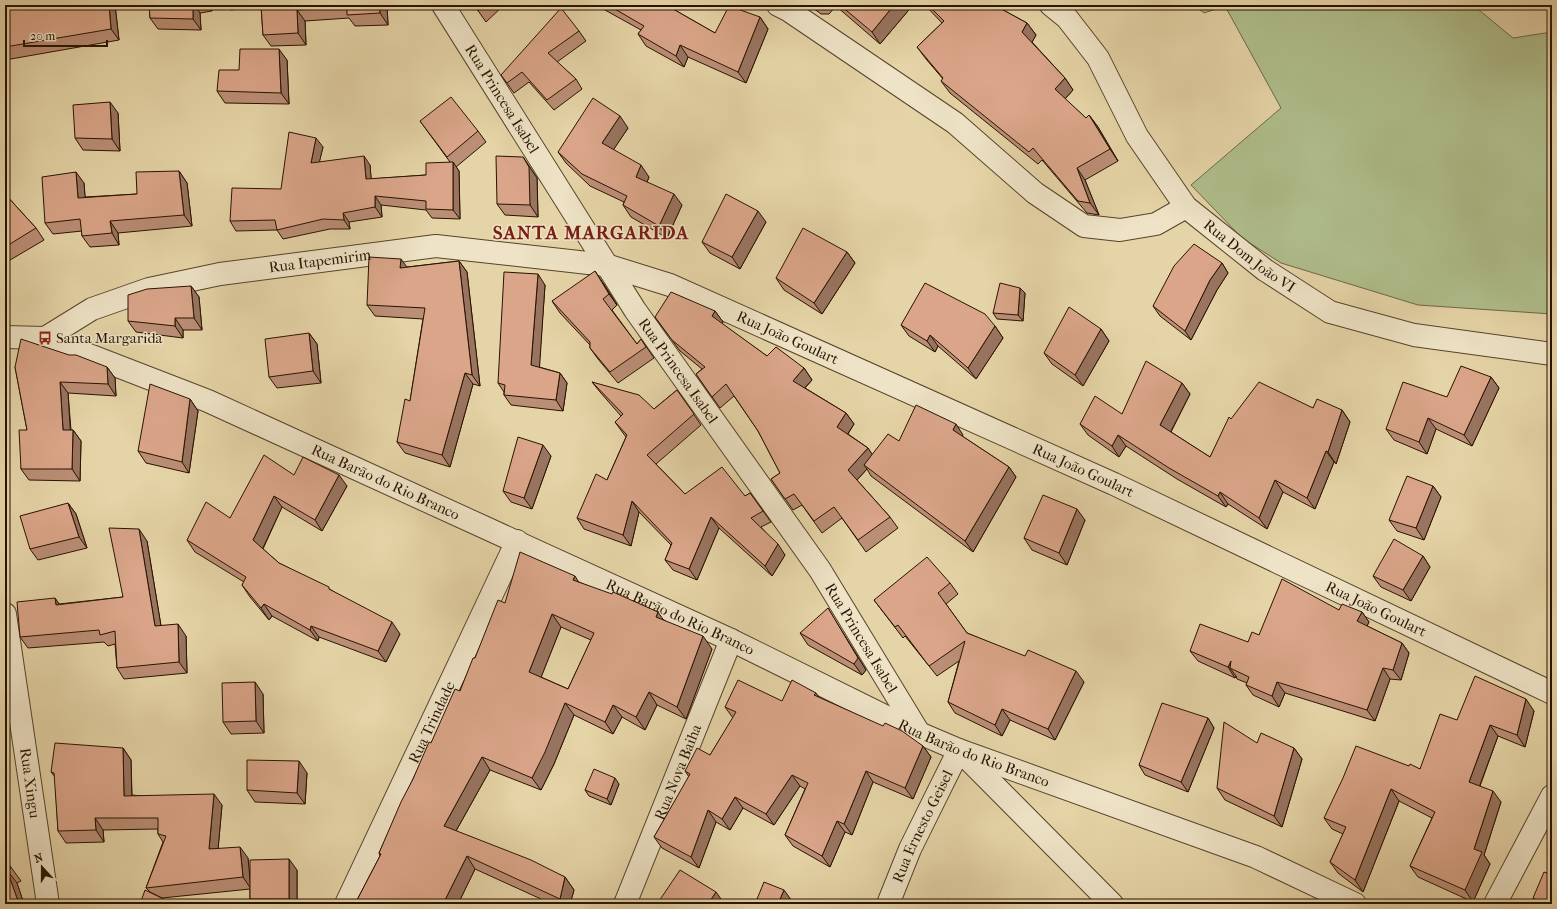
<svg xmlns="http://www.w3.org/2000/svg" width="1557" height="909" font-family="'IM FELL French Canon',serif">
	<style>
		.green { fill: #afbe8c; stroke: #6c6846 }
		.lines { fill: none; stroke-linecap: round; stroke-linejoin: round }
		.minor-casing { stroke: #57432a; stroke-width: 24 }
		.minor { stroke: #eee3c6; stroke-width: 22 }
		.wall { fill: #bb8e76; stroke: #281300; fill-rule: evenodd }
		.shaded-wall { fill: #997460; stroke: #281300 }
		.building { fill: #daa589; stroke: #281300; fill-rule: evenodd }
		.labels { text-anchor: middle; stroke-width: 3; stroke-linejoin: round; paint-order: stroke }
		.street-label { font-size: 15px; fill: #281300; stroke: #eee3c6 }
		.poi-label { font-size: 15px; fill: #281300; stroke: #eee3c6; text-anchor: start }
		.district-label { font-size: 19px; font-weight: bold; letter-spacing: 1px; fill: #7a1f14; stroke: #eee3c6 }
	</style>
	<rect width="100%" height="100%" fill="#e5d4a7"/>
	<filter id="stains"><feTurbulence type="fractalNoise" baseFrequency=".005" numOctaves="4"/><feColorMatrix values="0 0 0 0 .2 0 0 0 0 .09 0 0 0 0 .02 0 0 0 .5 -.17"/></filter>
	<radialGradient id="worn" r=".72"><stop offset=".6" stop-color="#630" stop-opacity="0"/><stop offset="1" stop-color="#630" stop-opacity=".3"/></radialGradient>
	<path class="green" d="M 1194,5 L 1473,5 L 1513,38 L 1552,32 L 1552,314 L 1418,305 L 1281,263 L 1242,238 L 1191,185 L 1281,108 L 1225,6 L 1204,13 Z"/>
	<g class="lines">
		<g class="minor-casing">
			<g id="minor">
				<path id="s1" d="M 443,5 L 635,310 L 820,570 L 919,733"/>
				<path d="M 778,5 L 788,10 L 955,123 L 1035,193 L 1084,226 L 1120,230 L 1156,224 L 1186,207"/>
				<path id="s2" d="M 1051,5 L 1067,18 L 1098,58 L 1137,136 L 1186,207 L 1265,270 L 1330,312 L 1414,335 L 1552,354"/>
				<path id="s3" d="M 5,337 L 45,338 L 208,401 L 731,640 L 919,733 L 959,750 L 1256,857 L 1355,904"/>
				<path id="s4" d="M 45,338 L 92,309 L 149,289 L 220,274 L 436,246 L 606,265 L 670,285 L 1114,484 L 1552,693"/>
				<path id="s5" d="M 5,614 L 48,904"/>
				<path id="s6" d="M 346,904 L 517,541"/>
				<path id="s7" d="M 625,904 L 731,640"/>
				<path id="s8" d="M 888,904 L 910,849 L 959,750 L 1112,904"/>
				<path d="M 1495,904 L 1552,796"/>
			</g>
		</g>
		<use href="#minor" class="minor"/>
	</g>
	<g class="wall">
		<path d="M 5,5 L 115,5 L 119,40 L 5,60 Z"/>
		<path d="M 149,5 L 210,5 L 212,11 L 200,13 L 201,30 L 158,29 L 150,18 Z"/>
		<path d="M 228,5 L 387,5 L 388,25 L 355,26 L 349,18 L 305,21 L 306,45 L 271,46 L 263,35 L 261,6 L 231,10 Z"/>
		<path d="M 474,5 L 504,5 L 486,22 Z"/>
		<path d="M 596,5 L 666,5 L 715,33 L 760,17 L 768,29 L 746,83 L 688,57 L 684,67 L 646,46 L 638,34 L 641,30 Z"/>
		<path d="M 809,5 L 913,5 L 880,44 L 836,6 L 829,14 L 821,14 Z"/>
		<path d="M 925,5 L 994,5 L 1027,23 L 1036,35 L 1032,42 L 1065,78 L 1073,90 L 1065,99 L 1086,118 L 1089,115 L 1098,127 L 1118,161 L 1085,180 L 1099,215 L 1087,213 L 1042,160 L 1038,164 L 950,93 L 941,81 L 943,79 L 926,59 L 917,47 L 942,23 Z"/>
		<path d="M 579,31 L 586,41 L 557,62 L 576,79 L 582,89 L 554,110 L 529,82 L 514,93 L 501,75 Z"/>
		<path d="M 287,60 L 289,104 L 225,103 L 217,91 Z"/>
		<path d="M 118,113 L 120,151 L 83,150 L 75,138 Z"/>
		<path d="M 420,121 L 478,131 L 486,142 L 456,167 L 459,171 L 460,219 L 432,218 L 426,210 L 381,205 L 382,217 L 349,222 L 350,229 L 330,229 L 283,239 L 277,230 L 236,231 L 230,221 L 281,189 L 323,147 L 319,162 L 370,165 L 371,179 L 426,175 L 450,162 Z"/>
		<path d="M 628,128 L 613,150 L 649,177 L 647,182 L 682,205 L 667,238 L 631,217 L 623,205 L 624,202 L 590,186 L 566,163 L 558,152 Z"/>
		<path d="M 523,157 L 537,178 L 538,217 L 505,215 L 497,204 Z"/>
		<path d="M 179,171 L 187,183 L 192,226 L 118,233 L 119,245 L 90,247 L 82,236 L 82,231 L 53,234 L 45,223 L 84,183 L 85,197 L 137,194 Z"/>
		<path d="M 5,194 L 36,228 L 44,240 L 5,263 Z"/>
		<path d="M 766,222 L 740,269 L 710,253 L 702,242 Z"/>
		<path d="M 847,252 L 855,263 L 822,314 L 784,290 L 776,278 Z"/>
		<path d="M 459,261 L 467,272 L 480,386 L 473,384 L 450,467 L 405,453 L 397,442 L 410,401 L 423,319 L 375,316 L 367,305 L 407,267 Z"/>
		<path d="M 1222,263 L 1228,273 L 1217,290 L 1191,340 L 1160,316 L 1153,306 Z"/>
		<path d="M 603,283 L 617,305 L 612,310 L 637,344 L 641,339 L 654,358 L 618,383 L 598,359 L 590,348 L 590,345 L 560,313 L 552,301 Z"/>
		<path d="M 545,285 L 539,367 L 560,373 L 567,383 L 563,411 L 511,405 L 504,395 L 504,392 L 498,383 Z"/>
		<path d="M 191,286 L 199,297 L 202,330 L 183,330 L 183,338 L 136,332 L 128,321 Z"/>
		<path d="M 1025,293 L 1023,321 L 997,319 L 993,313 Z"/>
		<path d="M 715,311 L 723,322 L 722,324 L 767,356 L 804,368 L 812,380 L 805,388 L 846,413 L 854,424 L 848,434 L 868,448 L 872,455 L 899,441 L 963,435 L 962,436 L 1009,467 L 1016,477 L 973,552 L 871,476 L 867,469 L 857,480 L 890,517 L 898,528 L 866,552 L 842,518 L 822,533 L 802,505 L 793,510 L 771,479 L 780,473 L 758,431 L 734,396 L 720,408 L 696,374 L 702,369 L 680,351 L 655,317 Z"/>
		<path d="M 901,325 L 995,326 L 1003,338 L 976,379 L 938,346 L 935,352 L 909,336 Z"/>
		<path d="M 1101,329 L 1109,341 L 1083,386 L 1052,364 L 1044,353 Z"/>
		<path d="M 309,333 L 317,344 L 321,383 L 277,388 L 269,377 Z"/>
		<path d="M 15,367 L 107,367 L 115,378 L 116,396 L 68,393 L 71,430 L 73,430 L 81,441 L 80,481 L 29,480 L 21,469 L 27,430 Z"/>
		<path d="M 1491,377 L 1499,388 L 1472,446 L 1436,429 L 1427,454 L 1394,440 L 1386,429 Z"/>
		<path d="M 592,382 L 654,409 L 677,390 L 701,425 L 656,464 L 685,494 L 745,496 L 750,493 L 771,522 L 761,527 L 785,555 L 772,576 L 719,528 L 697,580 L 673,570 L 665,560 L 671,545 L 639,512 L 631,546 L 584,529 L 577,518 L 607,480 L 626,437 L 623,433 L 615,422 L 621,416 L 600,392 Z"/>
		<path d="M 1182,383 L 1190,394 L 1171,432 L 1210,457 L 1231,419 L 1313,408 L 1342,410 L 1350,422 L 1336,464 L 1334,462 L 1315,509 L 1283,492 L 1267,529 L 1228,504 L 1226,507 L 1177,479 L 1126,446 L 1119,457 L 1088,435 L 1080,424 L 1122,414 Z"/>
		<path d="M 190,399 L 198,411 L 189,473 L 146,463 L 138,451 Z"/>
		<path d="M 551,456 L 532,509 L 511,502 L 503,491 Z"/>
		<path d="M 294,475 L 347,486 L 322,531 L 282,507 L 263,549 L 279,563 L 331,590 L 400,634 L 386,662 L 319,637 L 318,641 L 272,616 L 269,620 L 250,597 L 242,585 L 244,582 L 195,552 L 187,540 L 230,518 Z"/>
		<path d="M 1433,486 L 1441,497 L 1424,540 L 1397,531 L 1389,520 Z"/>
		<path d="M 68,503 L 76,514 L 87,548 L 38,560 L 30,549 Z"/>
		<path d="M 1085,520 L 1067,565 L 1032,550 L 1024,538 Z"/>
		<path d="M 147,541 L 161,626 L 186,636 L 187,673 L 124,679 L 117,668 L 115,644 L 108,646 L 104,642 L 28,648 L 20,637 L 55,598 L 59,604 L 123,597 Z"/>
		<path d="M 1423,556 L 1430,567 L 1411,601 L 1381,587 L 1373,576 Z"/>
		<path d="M 579,582 L 664,620 L 712,649 L 686,719 L 657,705 L 645,730 L 622,717 L 613,734 L 574,715 L 554,764 L 541,790 L 490,770 L 456,831 L 565,877 L 574,890 L 570,904 L 552,904 L 475,869 L 458,904 L 360,904 L 357,900 L 380,856 L 379,853 L 413,779 L 431,743 L 460,691 L 475,658 L 505,603 ZM 561,627 L 591,640 L 568,689 L 541,677 Z"/>
		<path d="M 950,583 L 958,594 L 946,604 L 967,633 L 1084,682 L 1055,740 L 1010,720 L 1002,736 L 955,713 L 948,702 L 959,661 L 937,676 L 905,636 L 903,638 L 874,600 Z"/>
		<path d="M 1339,610 L 1362,612 L 1369,622 L 1367,626 L 1402,643 L 1409,653 L 1401,680 L 1390,679 L 1375,721 L 1285,693 L 1279,707 L 1253,695 L 1246,685 L 1247,683 L 1237,679 L 1236,676 L 1235,678 L 1198,661 L 1190,651 L 1248,642 L 1259,635 Z"/>
		<path d="M 835,620 L 866,670 L 862,675 L 808,645 L 800,633 Z"/>
		<path d="M 263,694 L 264,733 L 231,734 L 223,722 Z"/>
		<path d="M 819,698 L 923,746 L 931,757 L 913,799 L 873,782 L 852,835 L 845,832 L 830,867 L 793,846 L 785,835 L 805,789 L 800,786 L 774,825 L 743,808 L 730,830 L 716,822 L 699,868 L 662,848 L 654,837 L 689,777 L 685,771 L 710,755 L 733,718 L 725,707 Z"/>
		<path d="M 1534,711 L 1525,747 L 1498,736 L 1480,786 L 1501,802 L 1484,855 L 1490,864 L 1473,902 L 1418,877 L 1410,866 L 1432,818 L 1399,801 L 1363,892 L 1338,873 L 1330,862 L 1343,834 L 1332,829 L 1324,818 L 1409,766 L 1420,769 L 1457,720 Z"/>
		<path d="M 1208,718 L 1214,728 L 1188,792 L 1145,775 L 1139,765 Z"/>
		<path d="M 1257,743 L 1294,748 L 1302,759 L 1282,827 L 1225,800 L 1217,788 Z"/>
		<path d="M 123,748 L 131,760 L 132,795 L 222,805 L 218,849 L 248,858 L 250,882 L 297,870 L 297,904 L 254,904 L 250,899 L 250,889 L 162,898 L 150,892 L 146,888 L 163,842 L 158,834 L 158,829 L 103,830 L 104,842 L 66,843 L 58,831 L 55,777 L 51,772 Z"/>
		<path d="M 307,773 L 305,804 L 255,802 L 247,790 Z"/>
		<path d="M 619,784 L 611,805 L 589,796 L 585,790 Z"/>
		<path d="M 5,859 L 21,881 L 17,883 L 24,904 L 5,904 Z"/>
		<path d="M 1533,898 L 1552,904 L 1537,904 Z"/>
	</g>
	<g class="shaded-wall">
		<path d="M 109,5 L 115,5 L 119,40 L 111,29 Z"/>
		<path d="M 193,5 L 195,5 L 200,13 L 201,30 L 193,19 Z"/>
		<path d="M 208,5 L 210,5 L 212,11 Z"/>
		<path d="M 379,5 L 387,5 L 388,25 L 380,13 Z"/>
		<path d="M 894,5 L 913,5 L 880,44 L 872,32 Z"/>
		<path d="M 297,10 L 305,21 L 306,45 L 298,33 Z"/>
		<path d="M 760,17 L 768,29 L 746,83 L 738,72 Z"/>
		<path d="M 1027,23 L 1036,35 L 1031,44 L 1022,32 Z"/>
		<path d="M 680,45 L 688,57 L 684,67 L 676,56 Z"/>
		<path d="M 279,49 L 287,60 L 289,104 L 281,93 Z"/>
		<path d="M 1065,78 L 1073,90 L 1063,101 L 1055,89 Z"/>
		<path d="M 110,102 L 118,113 L 120,151 L 112,139 Z"/>
		<path d="M 1089,115 L 1098,127 L 1118,161 L 1110,149 Z"/>
		<path d="M 620,116 L 628,128 L 610,155 L 602,143 Z"/>
		<path d="M 316,138 L 323,147 L 317,172 L 311,163 Z"/>
		<path d="M 364,156 L 370,165 L 372,188 L 366,179 Z"/>
		<path d="M 523,157 L 537,178 L 538,217 L 530,205 Z"/>
		<path d="M 453,162 L 459,171 L 460,219 L 453,210 Z"/>
		<path d="M 5,165 L 9,171 L 5,175 Z"/>
		<path d="M 641,165 L 649,177 L 644,189 L 636,177 Z"/>
		<path d="M 1077,168 L 1085,180 L 1099,215 L 1090,203 Z"/>
		<path d="M 179,171 L 187,183 L 192,226 L 184,215 Z"/>
		<path d="M 76,172 L 84,183 L 86,209 L 78,198 Z"/>
		<path d="M 674,194 L 682,205 L 667,238 L 659,226 Z"/>
		<path d="M 375,196 L 381,205 L 382,217 L 375,207 Z"/>
		<path d="M 758,211 L 766,222 L 740,269 L 732,257 Z"/>
		<path d="M 343,213 L 349,222 L 350,229 L 344,220 Z"/>
		<path d="M 110,221 L 118,233 L 119,245 L 112,233 Z"/>
		<path d="M 847,252 L 855,263 L 822,314 L 814,303 Z"/>
		<path d="M 401,259 L 409,270 L 400,268 Z"/>
		<path d="M 459,261 L 467,272 L 480,386 L 472,375 Z"/>
		<path d="M 1222,263 L 1228,273 L 1217,290 L 1191,340 L 1185,331 L 1210,280 Z"/>
		<path d="M 595,271 L 603,283 L 617,305 L 609,294 Z"/>
		<path d="M 538,274 L 545,285 L 539,375 L 531,365 Z"/>
		<path d="M 191,286 L 199,297 L 202,330 L 194,318 Z"/>
		<path d="M 1020,288 L 1025,293 L 1023,321 L 1018,315 Z"/>
		<path d="M 715,311 L 723,322 L 720,327 L 712,316 Z"/>
		<path d="M 175,318 L 183,330 L 183,338 L 175,326 Z"/>
		<path d="M 995,326 L 1003,338 L 976,379 L 968,368 Z"/>
		<path d="M 1101,329 L 1109,341 L 1083,386 L 1075,375 Z"/>
		<path d="M 309,333 L 317,344 L 321,383 L 313,371 Z"/>
		<path d="M 930,335 L 938,346 L 935,352 L 927,341 Z"/>
		<path d="M 107,367 L 115,378 L 116,396 L 108,384 Z"/>
		<path d="M 804,368 L 812,380 L 801,392 L 793,381 Z"/>
		<path d="M 465,373 L 473,384 L 450,467 L 442,455 Z"/>
		<path d="M 560,373 L 567,383 L 563,411 L 556,400 Z"/>
		<path d="M 1491,377 L 1499,388 L 1472,446 L 1464,435 Z"/>
		<path d="M 60,382 L 68,393 L 71,441 L 63,430 Z"/>
		<path d="M 1182,383 L 1190,394 L 1168,437 L 1160,425 Z"/>
		<path d="M 190,399 L 198,411 L 189,473 L 182,462 Z"/>
		<path d="M 1342,410 L 1350,422 L 1336,464 L 1328,452 Z"/>
		<path d="M 846,413 L 854,424 L 845,438 L 837,427 Z"/>
		<path d="M 1428,418 L 1436,429 L 1427,454 L 1419,442 Z"/>
		<path d="M 956,424 L 963,435 L 960,441 L 953,430 Z"/>
		<path d="M 73,430 L 81,441 L 80,481 L 72,469 Z"/>
		<path d="M 1118,435 L 1126,446 L 1119,457 L 1112,446 Z"/>
		<path d="M 543,445 L 551,456 L 532,509 L 524,498 Z"/>
		<path d="M 868,448 L 876,460 L 864,465 L 867,469 L 856,481 L 848,470 Z"/>
		<path d="M 1326,451 L 1334,462 L 1315,509 L 1307,498 Z"/>
		<path d="M 1009,467 L 1016,477 L 973,552 L 965,541 Z"/>
		<path d="M 339,475 L 347,486 L 322,531 L 315,520 Z"/>
		<path d="M 1275,480 L 1283,492 L 1267,529 L 1259,518 Z"/>
		<path d="M 1433,486 L 1441,497 L 1424,540 L 1416,528 Z"/>
		<path d="M 1220,492 L 1228,504 L 1226,507 L 1218,496 Z"/>
		<path d="M 274,496 L 282,507 L 261,552 L 253,540 Z"/>
		<path d="M 632,501 L 639,512 L 631,546 L 623,535 Z"/>
		<path d="M 68,503 L 76,514 L 87,548 L 79,537 Z"/>
		<path d="M 1077,509 L 1085,520 L 1067,565 L 1059,553 Z"/>
		<path d="M 711,517 L 719,528 L 697,580 L 689,569 Z"/>
		<path d="M 139,529 L 147,541 L 163,638 L 155,626 Z"/>
		<path d="M 778,544 L 785,555 L 772,576 L 765,566 Z"/>
		<path d="M 1423,556 L 1430,567 L 1411,601 L 1403,590 Z"/>
		<path d="M 575,576 L 583,589 L 573,580 Z"/>
		<path d="M 55,598 L 63,610 L 56,605 Z"/>
		<path d="M 264,604 L 272,616 L 269,620 L 261,608 Z"/>
		<path d="M 828,608 L 835,620 L 866,670 L 862,675 L 854,664 Z"/>
		<path d="M 658,612 L 667,625 L 656,617 Z"/>
		<path d="M 1362,612 L 1369,622 L 1364,632 L 1357,621 Z"/>
		<path d="M 552,614 L 561,627 L 538,685 L 529,672 Z"/>
		<path d="M 392,622 L 400,634 L 386,662 L 378,651 Z"/>
		<path d="M 178,624 L 186,636 L 187,673 L 179,662 Z"/>
		<path d="M 311,626 L 319,637 L 318,641 L 310,630 Z"/>
		<path d="M 703,636 L 712,649 L 686,719 L 677,707 Z"/>
		<path d="M 1402,643 L 1409,653 L 1401,680 L 1393,670 Z"/>
		<path d="M 1231,661 L 1230,668 L 1236,676 L 1235,678 L 1228,667 Z"/>
		<path d="M 1383,668 L 1390,679 L 1375,721 L 1367,710 Z"/>
		<path d="M 1076,671 L 1084,682 L 1055,740 L 1048,729 Z"/>
		<path d="M 255,682 L 263,694 L 264,733 L 256,721 Z"/>
		<path d="M 1277,682 L 1285,693 L 1279,707 L 1272,696 Z"/>
		<path d="M 649,692 L 657,705 L 645,730 L 636,717 Z"/>
		<path d="M 816,693 L 824,704 L 814,695 Z"/>
		<path d="M 1526,699 L 1534,711 L 1525,747 L 1517,735 Z"/>
		<path d="M 565,703 L 574,715 L 554,764 L 541,790 L 532,778 Z"/>
		<path d="M 613,705 L 622,717 L 613,734 L 605,722 Z"/>
		<path d="M 1002,709 L 1010,720 L 1002,736 L 995,725 Z"/>
		<path d="M 1208,718 L 1214,728 L 1188,792 L 1181,782 Z"/>
		<path d="M 1490,725 L 1498,736 L 1477,793 L 1469,782 Z"/>
		<path d="M 923,746 L 931,757 L 913,799 L 905,788 Z"/>
		<path d="M 123,748 L 131,760 L 132,807 L 124,796 Z"/>
		<path d="M 1294,748 L 1302,759 L 1282,827 L 1274,816 Z"/>
		<path d="M 482,757 L 490,770 L 452,838 L 444,826 Z"/>
		<path d="M 299,761 L 307,773 L 305,804 L 297,793 Z"/>
		<path d="M 866,771 L 873,782 L 852,835 L 844,824 Z"/>
		<path d="M 792,775 L 800,786 L 774,825 L 766,814 Z"/>
		<path d="M 615,778 L 619,784 L 611,805 L 607,799 Z"/>
		<path d="M 1391,789 L 1399,801 L 1363,892 L 1355,880 Z"/>
		<path d="M 1493,791 L 1501,802 L 1484,855 L 1490,864 L 1473,902 L 1465,890 L 1474,849 Z"/>
		<path d="M 214,794 L 222,805 L 217,861 L 209,849 Z"/>
		<path d="M 735,797 L 743,808 L 730,830 L 722,819 Z"/>
		<path d="M 708,810 L 716,822 L 699,868 L 691,857 Z"/>
		<path d="M 95,818 L 103,830 L 104,842 L 96,830 Z"/>
		<path d="M 837,821 L 845,832 L 830,867 L 822,856 Z"/>
		<path d="M 240,847 L 248,858 L 251,889 L 243,877 Z"/>
		<path d="M 467,856 L 475,869 L 458,904 L 443,904 Z"/>
		<path d="M 289,859 L 297,870 L 297,904 L 293,904 L 289,899 Z"/>
		<path d="M 7,870 L 17,883 L 24,904 L 19,904 Z"/>
		<path d="M 565,877 L 574,890 L 570,904 L 563,904 L 560,899 Z"/>
		<path d="M 784,890 L 792,901 L 791,904 L 778,904 Z"/>
		<path d="M 716,892 L 724,903 L 723,904 L 708,904 Z"/>
	</g>
	<g class="building">
		<path d="M 5,5 L 109,5 L 111,29 L 5,47 Z"/>
		<path d="M 149,5 L 193,5 L 193,19 L 150,18 Z"/>
		<path d="M 261,5 L 379,5 L 380,13 L 347,15 L 347,6 L 297,10 L 298,33 L 263,35 Z"/>
		<path d="M 474,5 L 484,5 L 478,11 Z"/>
		<path d="M 608,5 L 666,5 L 715,33 L 729,6 L 760,17 L 738,72 L 680,45 L 676,56 L 638,34 L 644,26 Z"/>
		<path d="M 840,5 L 894,5 L 872,32 Z"/>
		<path d="M 928,5 L 994,5 L 1027,23 L 1022,32 L 1065,78 L 1055,89 L 1086,118 L 1089,115 L 1110,149 L 1077,168 L 1090,203 L 1078,201 L 1033,148 L 1029,152 L 941,81 L 943,78 L 917,47 L 944,21 Z"/>
		<path d="M 561,8 L 579,31 L 548,53 L 576,79 L 547,100 L 522,72 L 507,83 L 501,75 Z"/>
		<path d="M 240,49 L 279,49 L 281,93 L 217,91 L 219,70 L 239,70 Z"/>
		<path d="M 451,97 L 478,131 L 447,157 L 420,121 Z"/>
		<path d="M 593,98 L 620,116 L 602,143 L 641,165 L 636,177 L 674,194 L 659,226 L 623,205 L 627,196 L 582,174 L 558,152 Z"/>
		<path d="M 110,102 L 112,139 L 75,138 L 73,105 Z"/>
		<path d="M 289,132 L 316,138 L 311,163 L 364,156 L 366,179 L 426,175 L 426,163 L 453,162 L 453,210 L 426,209 L 426,201 L 375,196 L 375,207 L 343,213 L 344,220 L 323,219 L 277,230 L 275,220 L 230,221 L 232,188 L 281,189 Z"/>
		<path d="M 496,156 L 523,157 L 529,167 L 530,205 L 497,204 Z"/>
		<path d="M 179,171 L 184,215 L 110,221 L 112,233 L 82,236 L 80,219 L 45,223 L 42,177 L 76,172 L 78,198 L 137,194 L 136,172 Z"/>
		<path d="M 5,194 L 36,228 L 5,247 Z"/>
		<path d="M 726,194 L 758,211 L 732,257 L 702,242 Z"/>
		<path d="M 803,228 L 847,252 L 814,303 L 776,278 Z"/>
		<path d="M 1194,244 L 1222,263 L 1210,280 L 1185,331 L 1153,306 L 1174,266 Z"/>
		<path d="M 369,257 L 401,259 L 400,268 L 459,261 L 472,375 L 465,373 L 442,455 L 397,442 L 405,399 L 410,401 L 425,308 L 367,305 Z"/>
		<path d="M 595,271 L 609,294 L 603,299 L 637,344 L 641,339 L 646,347 L 610,372 L 590,348 L 590,342 L 552,301 Z"/>
		<path d="M 504,272 L 538,274 L 531,365 L 560,373 L 556,400 L 504,395 L 505,385 L 498,383 Z"/>
		<path d="M 925,283 L 985,314 L 995,326 L 968,368 L 930,335 L 927,341 L 901,325 Z"/>
		<path d="M 1000,283 L 1020,288 L 1018,315 L 993,313 Z"/>
		<path d="M 191,286 L 194,318 L 175,318 L 175,326 L 128,321 L 128,295 L 147,289 Z"/>
		<path d="M 671,292 L 715,311 L 712,316 L 767,356 L 776,347 L 804,368 L 793,381 L 846,413 L 837,427 L 868,448 L 848,470 L 890,517 L 858,540 L 834,507 L 814,521 L 794,494 L 785,499 L 771,479 L 780,473 L 758,431 L 726,384 L 712,397 L 696,374 L 705,367 L 672,340 L 655,317 Z"/>
		<path d="M 1069,307 L 1101,329 L 1075,375 L 1044,353 Z"/>
		<path d="M 309,333 L 313,371 L 269,377 L 265,339 Z"/>
		<path d="M 21,339 L 69,355 L 76,355 L 107,367 L 108,384 L 60,382 L 63,430 L 73,430 L 72,469 L 21,469 L 19,430 L 27,430 L 15,367 Z"/>
		<path d="M 1146,361 L 1182,383 L 1160,425 L 1210,457 L 1229,417 L 1231,419 L 1259,382 L 1313,408 L 1317,399 L 1342,410 L 1328,452 L 1326,451 L 1307,498 L 1275,480 L 1259,518 L 1220,492 L 1218,496 L 1169,468 L 1118,435 L 1112,446 L 1080,424 L 1095,396 L 1122,414 Z"/>
		<path d="M 1461,366 L 1491,377 L 1464,435 L 1428,418 L 1419,442 L 1386,429 L 1403,382 L 1447,397 Z"/>
		<path d="M 592,382 L 639,395 L 654,409 L 677,390 L 694,414 L 647,455 L 685,494 L 722,467 L 745,496 L 750,493 L 763,511 L 751,518 L 778,544 L 765,566 L 711,517 L 689,569 L 665,560 L 672,543 L 632,501 L 623,535 L 577,518 L 596,474 L 607,480 L 627,435 L 615,422 L 623,414 Z"/>
		<path d="M 150,384 L 190,399 L 182,462 L 138,451 Z"/>
		<path d="M 916,405 L 956,424 L 953,430 L 1009,467 L 965,541 L 864,465 L 888,434 L 899,441 Z"/>
		<path d="M 518,437 L 543,445 L 524,498 L 503,491 Z"/>
		<path d="M 264,455 L 294,475 L 303,457 L 339,475 L 315,520 L 274,496 L 253,540 L 279,563 L 329,587 L 329,589 L 392,622 L 378,651 L 311,626 L 310,630 L 264,604 L 261,608 L 242,585 L 246,577 L 187,540 L 206,502 L 230,518 Z"/>
		<path d="M 1407,476 L 1433,486 L 1416,528 L 1389,520 Z"/>
		<path d="M 1043,495 L 1077,509 L 1059,553 L 1024,538 Z"/>
		<path d="M 68,503 L 79,537 L 30,549 L 20,516 Z"/>
		<path d="M 109,528 L 139,529 L 155,626 L 178,624 L 179,662 L 117,668 L 115,631 L 100,635 L 99,630 L 20,637 L 17,602 L 55,598 L 56,605 L 123,597 Z"/>
		<path d="M 1394,539 L 1423,556 L 1403,590 L 1373,576 Z"/>
		<path d="M 520,552 L 575,576 L 573,580 L 612,594 L 613,592 L 658,612 L 656,617 L 703,636 L 677,707 L 649,692 L 636,717 L 613,705 L 605,722 L 565,703 L 545,752 L 532,778 L 482,757 L 444,826 L 531,860 L 565,877 L 560,899 L 467,856 L 443,904 L 368,904 L 357,900 L 381,854 L 379,853 L 401,802 L 413,779 L 429,742 L 431,743 L 455,689 L 460,691 L 473,658 L 475,658 L 498,600 L 505,603 ZM 552,614 L 594,633 L 568,689 L 529,672 Z"/>
		<path d="M 927,557 L 950,583 L 938,593 L 967,633 L 1025,656 L 1028,650 L 1076,671 L 1048,729 L 1002,709 L 995,725 L 948,702 L 965,641 L 929,666 L 898,625 L 895,627 L 874,600 Z"/>
		<path d="M 1282,579 L 1339,610 L 1342,604 L 1362,612 L 1357,621 L 1402,643 L 1393,670 L 1383,668 L 1367,710 L 1277,682 L 1272,696 L 1246,685 L 1249,677 L 1230,668 L 1231,661 L 1228,667 L 1190,651 L 1200,624 L 1248,642 L 1252,632 L 1259,635 Z"/>
		<path d="M 828,608 L 858,658 L 854,664 L 800,633 Z"/>
		<path d="M 1475,676 L 1526,699 L 1517,735 L 1490,725 L 1469,782 L 1493,791 L 1474,849 L 1482,852 L 1465,890 L 1410,866 L 1435,812 L 1391,789 L 1355,880 L 1330,862 L 1346,827 L 1324,818 L 1343,778 L 1356,746 L 1409,766 L 1410,764 L 1420,769 L 1440,714 L 1457,720 Z"/>
		<path d="M 738,680 L 782,701 L 792,680 L 816,693 L 814,695 L 883,726 L 885,723 L 902,731 L 923,746 L 905,788 L 866,771 L 844,824 L 837,821 L 822,856 L 785,835 L 808,783 L 792,775 L 766,814 L 735,797 L 722,819 L 708,810 L 691,857 L 654,837 L 690,774 L 685,771 L 697,748 L 710,755 L 736,712 L 725,707 Z"/>
		<path d="M 255,682 L 256,721 L 223,722 L 222,683 Z"/>
		<path d="M 1162,703 L 1208,718 L 1181,782 L 1139,765 Z"/>
		<path d="M 1224,722 L 1257,743 L 1261,733 L 1294,748 L 1274,816 L 1217,788 Z"/>
		<path d="M 55,743 L 123,748 L 124,796 L 214,794 L 209,849 L 240,847 L 243,877 L 146,888 L 166,836 L 158,834 L 158,818 L 95,818 L 96,830 L 58,831 L 54,773 L 51,772 Z"/>
		<path d="M 247,760 L 299,761 L 297,793 L 247,790 Z"/>
		<path d="M 594,769 L 615,778 L 607,799 L 585,790 Z"/>
		<path d="M 5,859 L 11,868 L 7,870 L 19,904 L 5,904 Z"/>
		<path d="M 289,859 L 289,899 L 250,899 L 250,860 Z"/>
		<path d="M 680,870 L 716,892 L 708,904 L 657,904 Z"/>
		<path d="M 1544,872 L 1552,875 L 1552,904 L 1544,904 L 1533,898 Z"/>
		<path d="M 764,882 L 784,890 L 778,904 L 755,904 Z"/>
		<path d="M 145,890 L 174,904 L 140,904 Z"/>
		<path d="M 949,899 L 960,904 L 942,904 Z"/>
	</g>
	<defs>
		<g id="bus-bare" transform="scale(1.08)"><path d="M-5-6H5V4H4V6H2V4H-2V6H-4V4H-5ZM-3.5-4V0h7V-4ZM-3.5 1.2v1.5H-2V1.2ZM2 1.2v1.5H3.5V1.2Z" fill="#8f2418" stroke="#eee3c6" stroke-width="2.5" paint-order="stroke"/></g>
	</defs>
	<g fill-rule="evenodd">
		<use href="#bus-bare" x="45" y="338"/>
	</g>
	<g class="labels">
		<g class="street-label">
			<text dy="5" stroke="none"><textPath href="#s1" startOffset="111">Rua Princesa Isabel</textPath></text>
			<text dy="5" stroke="none"><textPath href="#s2" startOffset="325">Rua Dom João VI</textPath></text>
			<text dy="5" stroke="none"><textPath href="#s4" startOffset="289">Rua Itapemirim</textPath></text>
			<text dy="5" stroke="none"><textPath href="#s4" startOffset="773">Rua João Goulart</textPath></text>
			<text dy="5" stroke="none"><textPath href="#s1" startOffset="435">Rua Princesa Isabel</textPath></text>
			<text dy="5" stroke="none"><textPath href="#s4" startOffset="1097">Rua João Goulart</textPath></text>
			<text dy="5" stroke="none"><textPath href="#s3" startOffset="410">Rua Barão do Rio Branco</textPath></text>
			<text dy="5" stroke="none"><textPath href="#s4" startOffset="1421">Rua João Goulart</textPath></text>
			<text dy="5" stroke="none"><textPath href="#s3" startOffset="734">Rua Barão do Rio Branco</textPath></text>
			<text dy="5" stroke="none"><textPath href="#s1" startOffset="759">Rua Princesa Isabel</textPath></text>
			<text dy="5" stroke="none"><textPath href="#s6" startOffset="201">Rua Trindade</textPath></text>
			<text dy="5" stroke="none"><textPath href="#s3" startOffset="1058">Rua Barão do Rio Branco</textPath></text>
			<text dy="5" stroke="none"><textPath href="#s7" startOffset="142">Rua Nova Baiha</textPath></text>
			<text dy="5" stroke="none"><textPath href="#s5" startOffset="171">Rua Xingu</textPath></text>
			<text dy="5" stroke="none"><textPath href="#s8" startOffset="85">Rua Ernesto Geisel</textPath></text>
		</g>
		<g class="poi-label">
			<text x="56" y="343">Santa Margarida</text>
		</g>
		<g class="district-label">
			<text x="591" y="239">SANTA MARGARIDA</text>
		</g>
	</g>
	<rect width="1557" height="909" fill="none" stroke="#e5d4a7" stroke-width="20"/>
	<rect x="6" y="6" width="1545" height="897" fill="none" stroke="#281300" stroke-width="2"/>
	<rect x="10" y="10" width="1537" height="889" fill="none" stroke="#281300"/>
	<g transform="translate(42 867) rotate(339)" stroke="#eee3c6" stroke-width="3" paint-order="stroke">
	<path d="M0-3L7 15L0 10L-7 15Z" fill="#281300"/>
	<text y="-6" font-size="11" font-weight="bold" text-anchor="middle" fill="#281300">N</text>
	</g>
	<path d="M24 40v6h83v-6" fill="none" stroke="#281300" stroke-width="2"/>
	<text x="30" y="40" font-size="12" fill="#281300" stroke="#eee3c6" stroke-width="3" paint-order="stroke">20 m</text>
	<rect width="100%" height="100%" filter="url(#stains)"/>
	<rect width="100%" height="100%" fill="url(#worn)"/>
</svg>
